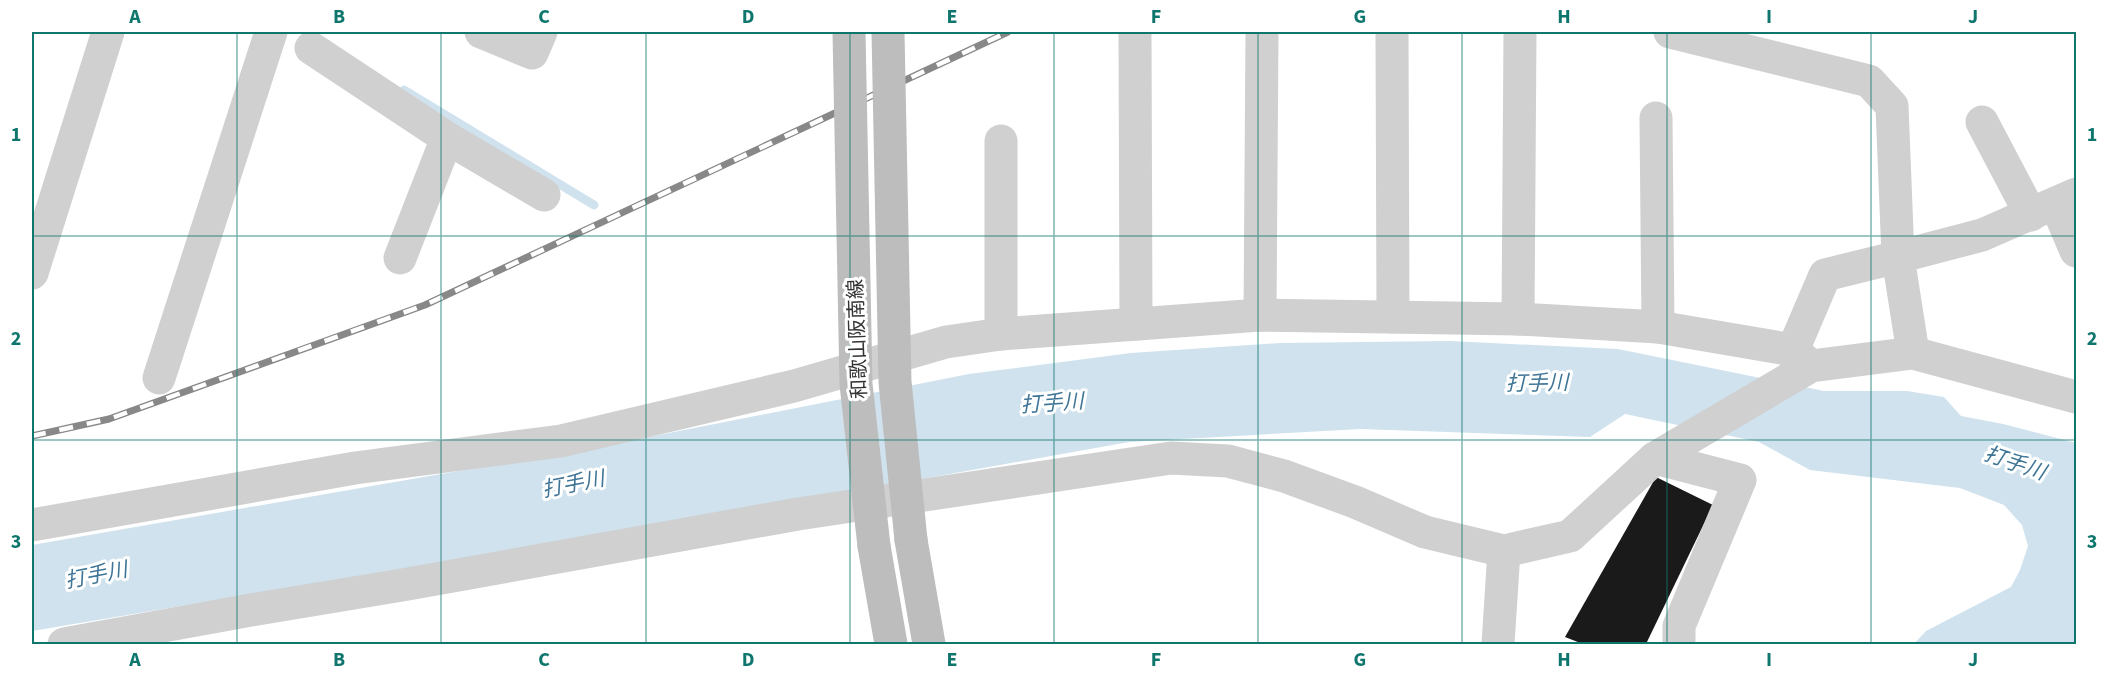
<svg xmlns="http://www.w3.org/2000/svg" width="2108" height="676" font-family="'Source Sans 3','Noto Sans JP',sans-serif">
	<style>
		.water { fill: #cfe2ee }
		.lines { fill: none; stroke-linecap: round; stroke-linejoin: round }
		.stream { stroke: #cfe2ee; stroke-width: 9 }
		.building { fill: #1a1a1a }
		.minor { stroke: #d0d0d0; stroke-width: 33 }
		.tertiary { stroke: #d0d0d0; stroke-width: 33 }
		.secondary { stroke: #bdbdbd; stroke-width: 33 }
		.rail-casing { stroke: #888; stroke-width: 7 }
		.rail { stroke: #fff; stroke-width: 4.5; stroke-dasharray: 14; stroke-linecap: butt }
		.secondary-bridge { stroke: #bdbdbd; stroke-width: 33 }
		.grid { fill: none; stroke: #0f766e; stroke-width: 1.5; stroke-opacity: 0.55 }
		.labels { text-anchor: middle; stroke-width: 6; stroke-linejoin: round; paint-order: stroke }
		.street-label { font-size: 20px; fill: #333; stroke: #fff }
		.water-label { font-size: 21px; font-style: italic; fill: #3f7597; stroke: #fff }
		.neatline { fill: none; stroke: #0f766e; stroke-width: 2 }
		.grid-label { font-size: 20px; text-anchor: middle; font-weight: bold; fill: #0f766e }
	</style>
	<rect width="100%" height="100%" fill="#fff"/>
	<path class="water" d="M 1449,341 L 1618,349 L 1824,391 L 1907,391 L 1944,397 L 1961,416 L 2003,424 L 2076,443 L 2076,644 L 1914,644 L 1926,631 L 2011,587 L 2020,570 L 2028,546 L 2022,525 L 2004,505 L 1960,488 L 1810,470 L 1759,442 L 1625,414 L 1590,437 L 1360,429 L 1129,442 L 671,524 L 32,631 L 32,545 L 613,444 L 969,374 L 1131,353 L 1281,343 Z"/>
	<g class="lines">
		<path class="stream" d="M 404,90 L 594,205"/>
	</g>
	<path class="building" d="M 1656,477 L 1713,505 L 1646,644 L 1583,644 L 1565,637 Z"/>
	<g class="lines">
		<g class="minor">
			<path d="M 481,32 L 532,53 L 541,32"/>
			<path d="M 1135,32 L 1136,324"/>
			<path d="M 1392,32 L 1393,317"/>
			<path d="M 1670,32 L 1869,81 L 1892,106 L 1898,257 L 1825,275 L 1793,350 L 1810,365"/>
			<path d="M 311,48 L 447,138 L 544,195"/>
			<path d="M 1656,118 L 1658,327"/>
			<path d="M 1982,122 L 2031,215"/>
			<path d="M 1001,141 L 1001,334"/>
			<path d="M 2056,204 L 2076,251"/>
			<path d="M 400,258 L 447,138"/>
			<path d="M 32,273 L 108,32"/>
			<path d="M 1260,315 L 1262,32"/>
			<path d="M 1518,319 L 1520,32"/>
			<path d="M 1913,353 L 1898,257 L 1982,235 L 2076,194"/>
			<path d="M 159,378 L 271,32"/>
			<path d="M 1655,458 L 1740,480 L 1679,626 L 1679,644"/>
			<path d="M 32,525 L 355,468 L 561,441 L 794,386 L 946,342 L 1001,334 L 1260,315 L 1518,319 L 1658,327 L 1793,350"/>
			<path d="M 1498,644 L 1504,551"/>
		</g>
		<path class="tertiary" d="M 64,644 L 251,610 L 408,584 L 798,514 L 1171,458 L 1228,461 L 1284,476 L 1355,502 L 1425,532 L 1504,551 L 1570,536 L 1655,458 L 1811,366 L 1913,353 L 2076,397"/>
		<g class="secondary">
			<path d="M 911,540 L 929,644"/>
			<path d="M 874,546 L 891,644"/>
		</g>
		<g class="rail-casing">
			<path id="rail" d="M 32,436 L 109,419 L 425,305 L 1008,32"/>
		</g>
		<use href="#rail" class="rail"/>
		<g class="secondary-bridge">
			<path d="M 849,32 L 856,384 L 874,546"/>
			<path d="M 888,32 L 895,382 L 911,540"/>
		</g>
	</g>
	<path class="grid" d="M 237,32 L 237,644M 441,32 L 441,644M 646,32 L 646,644M 850,32 L 850,644M 1054,32 L 1054,644M 1258,32 L 1258,644M 1462,32 L 1462,644M 1667,32 L 1667,644M 1871,32 L 1871,644M 32,236 L 2076,236M 32,440 L 2076,440"/>
	<g class="labels">
		<g class="street-label">
			<text transform="translate(857 339) rotate(-92)" y="7">和歌山阪南線</text>
		</g>
		<g class="water-label">
			<text transform="translate(1537 383) rotate(-1)" y="7">打手川</text>
			<text transform="translate(1052 403) rotate(-4)" y="7">打手川</text>
			<text transform="translate(2015 463) rotate(19)" y="7">打手川</text>
			<text transform="translate(573 484) rotate(-11)" y="7">打手川</text>
			<text transform="translate(96 575) rotate(-11)" y="7">打手川</text>
		</g>
	</g>
	<rect width="2108" height="676" fill="none" stroke="#ffffff" stroke-width="66"/>
	<rect x="33" y="33" width="2042" height="610" class="neatline"/>
	<g class="grid-label">
		<text x="135" y="23">A</text>
		<text x="339" y="23">B</text>
		<text x="544" y="23">C</text>
		<text x="748" y="23">D</text>
		<text x="952" y="23">E</text>
		<text x="1156" y="23">F</text>
		<text x="1360" y="23">G</text>
		<text x="1564" y="23">H</text>
		<text x="1769" y="23">I</text>
		<text x="1973" y="23">J</text>
		<text x="16" y="141">1</text>
		<text x="2092" y="141">1</text>
		<text x="16" y="345">2</text>
		<text x="2092" y="345">2</text>
		<text x="16" y="548">3</text>
		<text x="2092" y="548">3</text>
		<text x="135" y="666">A</text>
		<text x="339" y="666">B</text>
		<text x="544" y="666">C</text>
		<text x="748" y="666">D</text>
		<text x="952" y="666">E</text>
		<text x="1156" y="666">F</text>
		<text x="1360" y="666">G</text>
		<text x="1564" y="666">H</text>
		<text x="1769" y="666">I</text>
		<text x="1973" y="666">J</text>
	</g>
</svg>
